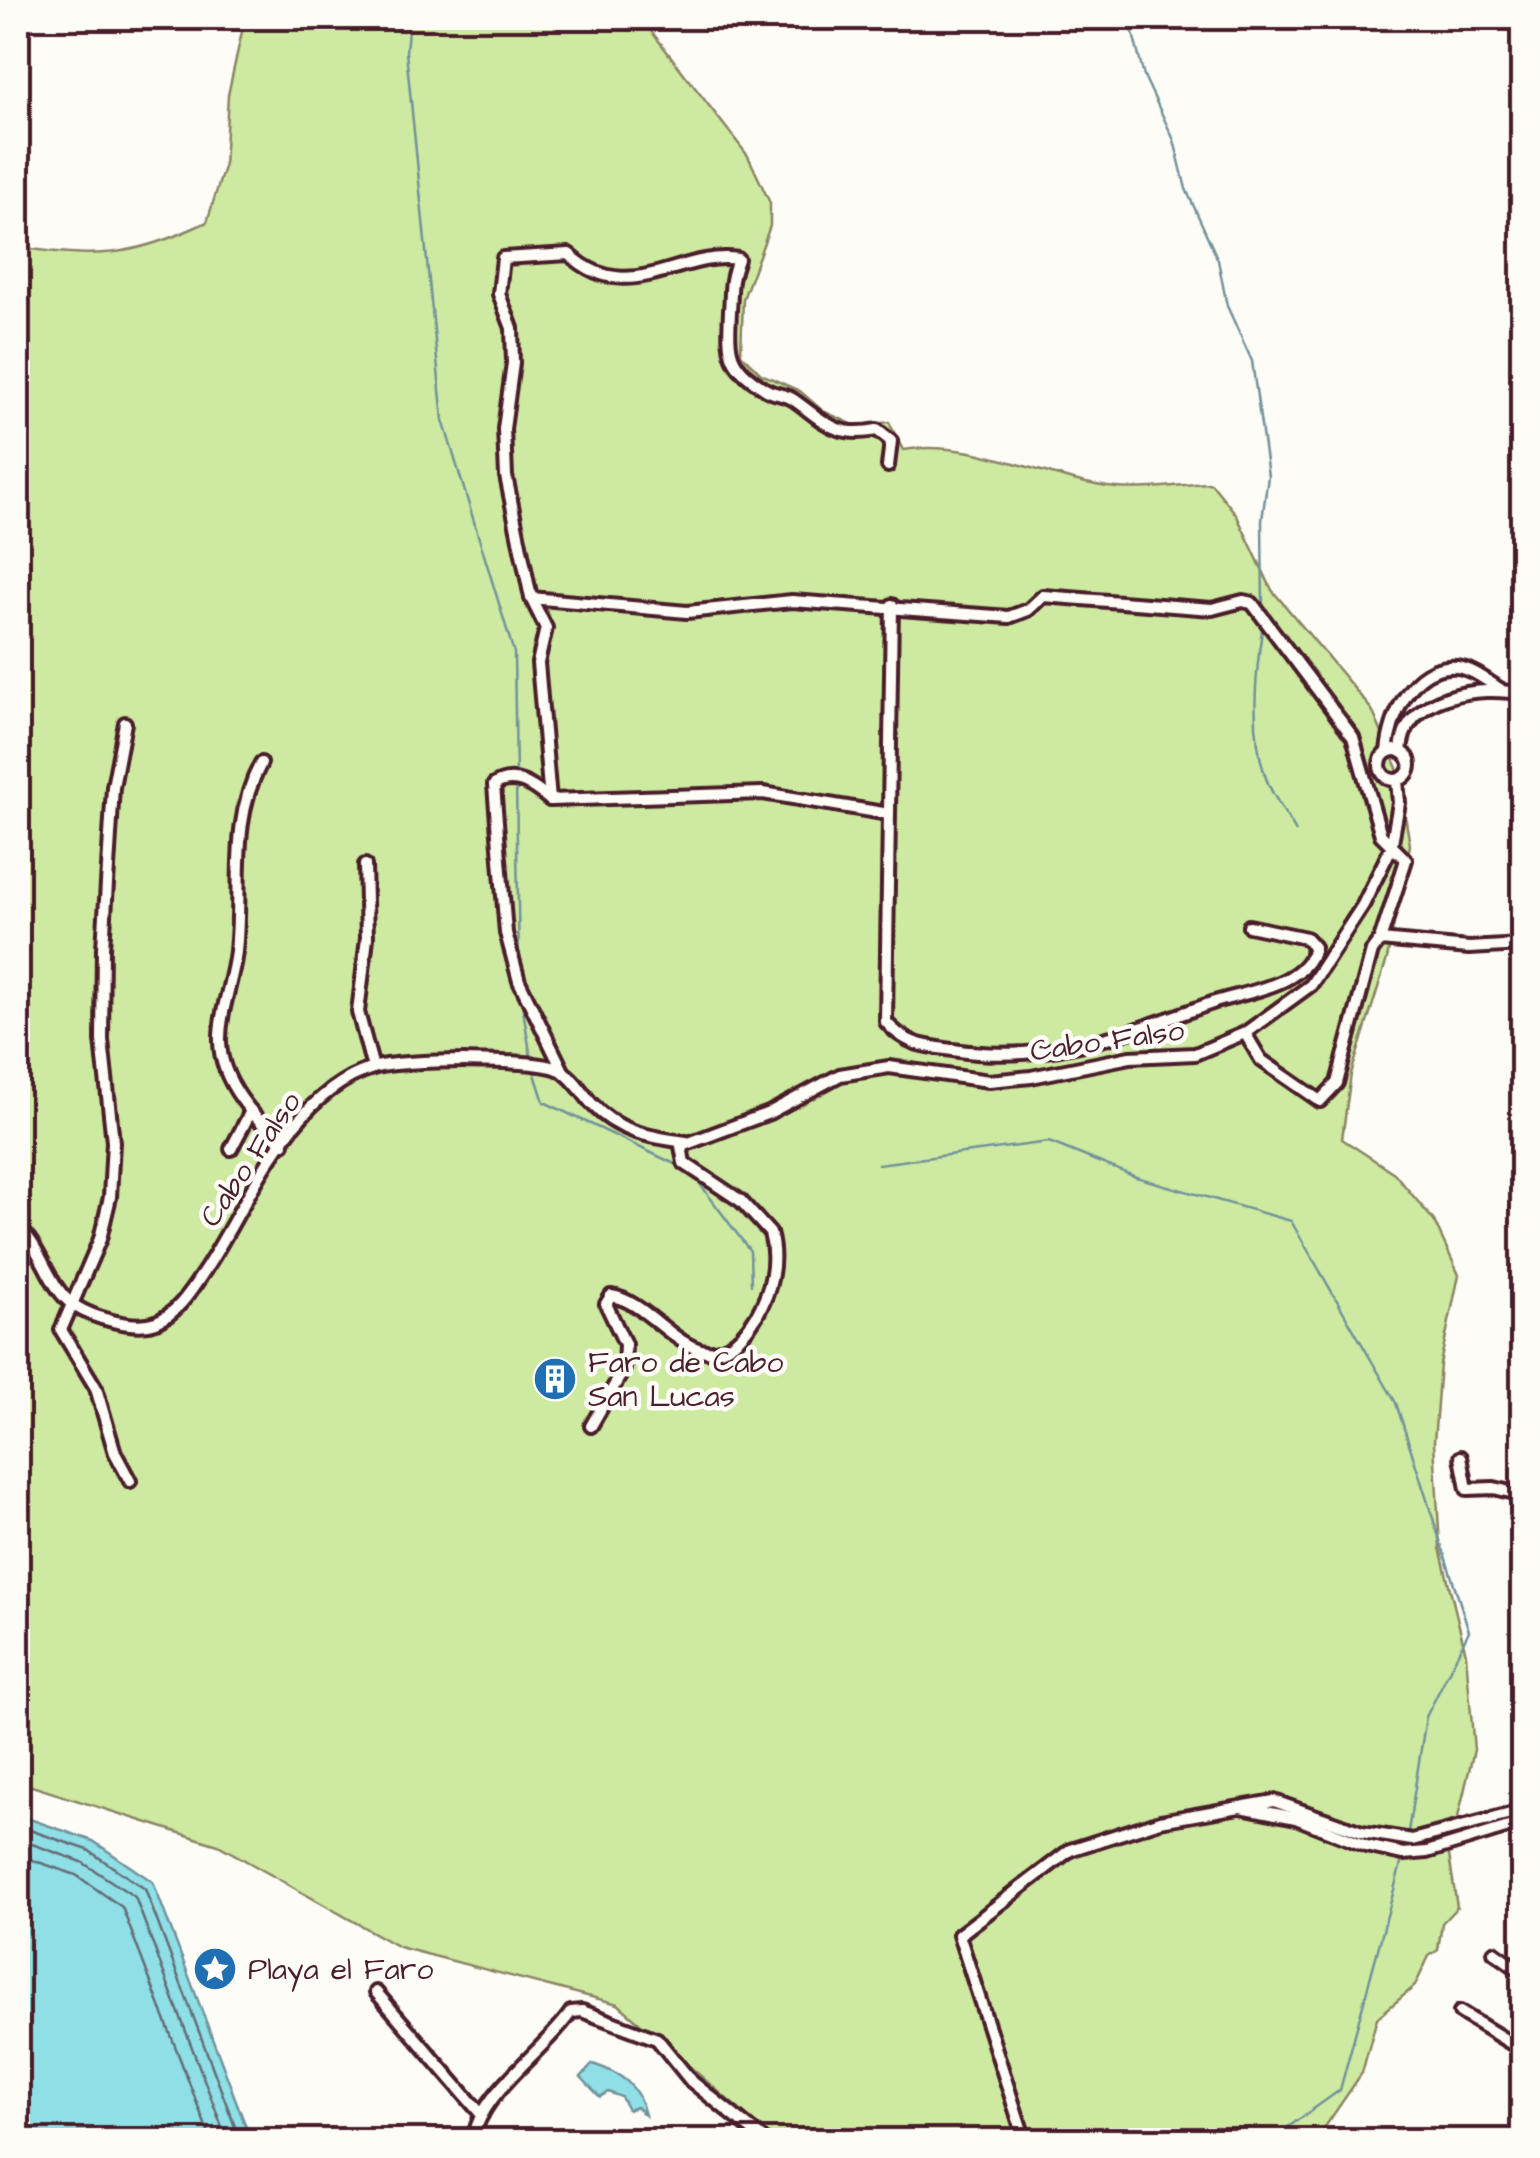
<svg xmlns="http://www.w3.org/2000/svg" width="1540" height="2158" font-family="'Architects Daughter',sans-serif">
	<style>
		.green { fill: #cdeaa0; stroke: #8c8466; stroke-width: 2.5 }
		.water { fill: #8edfe6; stroke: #73929b; stroke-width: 2.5 }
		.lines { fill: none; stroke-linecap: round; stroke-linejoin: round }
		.shore { stroke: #656c76; stroke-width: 2.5 }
		.stream { stroke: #73929b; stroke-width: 2.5 }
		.minor-casing { stroke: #4a1f2b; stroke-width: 18 }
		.minor { stroke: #fdfcf7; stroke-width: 10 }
		.labels { text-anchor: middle; stroke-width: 9; stroke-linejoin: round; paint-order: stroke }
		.street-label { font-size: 30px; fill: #4a1f2b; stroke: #fdfcf7 }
		.poi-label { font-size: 30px; fill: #4a1f2b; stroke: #fdfcf7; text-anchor: start }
	</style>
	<rect width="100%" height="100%" fill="#fdfcf7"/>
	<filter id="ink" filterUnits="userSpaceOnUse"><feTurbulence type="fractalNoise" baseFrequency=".01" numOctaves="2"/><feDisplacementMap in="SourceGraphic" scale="20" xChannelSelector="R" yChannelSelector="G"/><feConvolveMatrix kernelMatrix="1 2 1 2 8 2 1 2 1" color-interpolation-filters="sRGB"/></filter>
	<g filter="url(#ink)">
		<path class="green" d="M 245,18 L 641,18 L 748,156 L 770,203 L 770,226 L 743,299 L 741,354 L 761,374 L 800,391 L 823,411 L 856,426 L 889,422 L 903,450 C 975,438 1047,481 1117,488 C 1147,491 1181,484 1211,483 L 1236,514 L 1272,590 L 1372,710 L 1397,768 L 1410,845 L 1387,959 L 1351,1074 L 1342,1139 L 1394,1173 L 1434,1221 L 1459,1275 L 1440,1364 L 1434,1442 L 1440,1548 L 1466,1654 L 1474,1750 L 1449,1855 L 1457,1907 L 1442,1923 L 1438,1950 L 1429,1956 L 1415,1986 L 1377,2018 L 1362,2073 L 1316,2140 L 774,2140 L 618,2004 L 399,1947 L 218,1845 L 25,1784 L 18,1777 L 18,247 C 98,259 133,257 207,222 L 224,167 L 228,95 Z"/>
		<g class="water">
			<path d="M 18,1815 L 93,1841 L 153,1882 L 251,2140 L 18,2140 Z"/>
			<path d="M 593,2064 C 622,2074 638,2084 645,2115 L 636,2107 L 628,2110 L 621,2097 L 608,2092 L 600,2097 L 581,2077 Z"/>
		</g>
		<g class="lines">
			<g class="shore">
				<path d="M 18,1826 L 88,1850 L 145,1889 L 240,2140"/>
				<path d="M 18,1839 L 82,1862 L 135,1897 L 227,2140"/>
				<path d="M 18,1855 L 76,1875 L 122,1907 L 211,2140"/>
			</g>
			<g class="stream">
				<path d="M 409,18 L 406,52 L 443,420 L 514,653 L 516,775"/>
				<path d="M 1129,18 L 1144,76 L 1174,140 L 1186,189 L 1218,260 L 1227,306 L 1252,361 L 1268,476 L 1262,520 L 1263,610"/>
				<path d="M 1263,623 C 1256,671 1249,730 1266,778 C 1272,796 1287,815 1296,832"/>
				<path d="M 516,783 L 519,964"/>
				<path d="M 520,992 L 531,1058"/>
				<path d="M 534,1071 L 544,1102 L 679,1166"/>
				<path d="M 878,1164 L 1049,1142 L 1136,1177 L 1291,1221 L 1396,1403 L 1469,1631 L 1426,1717 L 1408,1832"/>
				<path d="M 694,1176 L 750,1251 L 751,1285"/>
				<path d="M 1270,2140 L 1340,2090 L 1402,1860"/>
			</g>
			<g class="minor-casing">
				<g id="minor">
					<path d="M 531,598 L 506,476 L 504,429 L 513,363 L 512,328 L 499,294 L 503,258 L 569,254 C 628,309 679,250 738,259 C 729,284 732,287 730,311 C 728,353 727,365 765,389 C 774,395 786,394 794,400 C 825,422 835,438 877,430 L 891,441 L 888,466"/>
					<path d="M 892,605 L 886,1022 C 906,1045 923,1046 953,1050 C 1046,1065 1126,1034 1212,1003 C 1244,992 1306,986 1314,947 L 1306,938 L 1249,926"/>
					<path d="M 125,723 L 113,787 L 103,948 L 102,1040 L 113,1142 L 110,1197 L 100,1239 L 61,1330 L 96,1388 L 115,1453 L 130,1481"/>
					<circle cx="1395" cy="765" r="15"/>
					<path d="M 1387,752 C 1390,717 1412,663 1457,667 C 1473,669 1487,681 1500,689"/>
					<path d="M 1401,752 C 1403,694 1481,685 1522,694"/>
					<path d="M 261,763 C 229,822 243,887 236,951 C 233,981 219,1013 220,1042 C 221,1083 255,1118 283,1144"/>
					<path d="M 550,800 L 538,663 L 546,628 L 531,598 L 687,612 L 792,601 L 1009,617 L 1028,610 L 1043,596 L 1212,609 L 1243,601 L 1252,603 L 1353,737 L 1381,835 L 1406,860 L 1380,940"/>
					<path d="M 365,865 L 367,938 L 358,1012 L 373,1068"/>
					<path d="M 1245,1033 L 1261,1060 L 1320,1101 L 1337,1083 L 1372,951 L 1380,940 L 1469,948 L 1522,945"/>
					<path d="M 563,1071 L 519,981 L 506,933 L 494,785 C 515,772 533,786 550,800 L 763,793 L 889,814"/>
					<path d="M 231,1149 L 250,1113"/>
					<path d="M 18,1227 C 42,1247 49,1290 75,1306 C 94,1318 134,1330 156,1322 C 179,1313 194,1286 207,1267 C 250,1200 290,1093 373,1068 C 401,1059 537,1058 560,1070 C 572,1076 583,1093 591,1103 C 617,1132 649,1137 686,1142"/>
					<path d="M 591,1426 L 624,1369 L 625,1344 L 606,1304 L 611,1296 C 660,1302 703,1404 757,1315 C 771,1291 778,1261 770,1233 L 741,1201 L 684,1163 L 681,1146 L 769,1113 L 840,1075 L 889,1067 L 989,1081 L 1031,1077 L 1130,1057 L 1195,1054 L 1245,1033 L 1311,985 L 1363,905 L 1391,848 L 1399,803 L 1397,780"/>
					<path d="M 1461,1457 L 1467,1489 L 1494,1488 L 1522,1495"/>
					<path d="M 1522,1624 L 1522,1636"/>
					<path d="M 1241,1807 L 1296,1818 L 1366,1846 L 1403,1854 L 1427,1852 L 1522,1823"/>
					<path d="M 1494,1952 L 1522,1972"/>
					<path d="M 376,1992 L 482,2115"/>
					<path d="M 1460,2012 L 1522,2050"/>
					<path d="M 1024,2137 L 959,1935 L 1070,1850 L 1160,1821 L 1274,1801 L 1362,1832 L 1412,1840 L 1522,1811"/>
					<path d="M 474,2140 C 476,2097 546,2049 571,2012 L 582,2011 L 657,2039 L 691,2081 L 764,2140"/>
				</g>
			</g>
			<use href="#minor" class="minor"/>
		</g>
	</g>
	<defs>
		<g id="building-disc" transform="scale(2.25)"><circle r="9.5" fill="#1f6fb2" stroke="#fdfcf7"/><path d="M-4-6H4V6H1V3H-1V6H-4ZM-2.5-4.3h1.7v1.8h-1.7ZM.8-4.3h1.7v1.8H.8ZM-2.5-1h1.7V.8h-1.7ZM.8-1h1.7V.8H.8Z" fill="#fff"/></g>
		<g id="sight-disc" transform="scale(2.25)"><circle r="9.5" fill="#1f6fb2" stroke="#fdfcf7"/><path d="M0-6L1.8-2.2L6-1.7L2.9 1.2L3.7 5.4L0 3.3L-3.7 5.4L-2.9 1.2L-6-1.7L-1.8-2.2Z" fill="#fff"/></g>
	</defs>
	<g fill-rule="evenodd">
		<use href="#building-disc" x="555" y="1379"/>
		<use href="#sight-disc" x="215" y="1969"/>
	</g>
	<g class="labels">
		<g class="street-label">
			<text transform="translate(1107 1040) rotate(-8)" y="10">Cabo Falso</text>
			<text transform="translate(250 1159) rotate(-56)" y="10">Cabo Falso</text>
		</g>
		<g class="poi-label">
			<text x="588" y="1372">Faro de Cabo<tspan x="588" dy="34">San Lucas</tspan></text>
			<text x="248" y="1979">Playa el Faro</text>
		</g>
	</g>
	<rect width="1540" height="2158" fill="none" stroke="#fdfcf7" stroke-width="60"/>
	<rect x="30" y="30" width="1480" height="2098" fill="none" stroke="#4a1f2b" stroke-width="4" filter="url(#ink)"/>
</svg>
